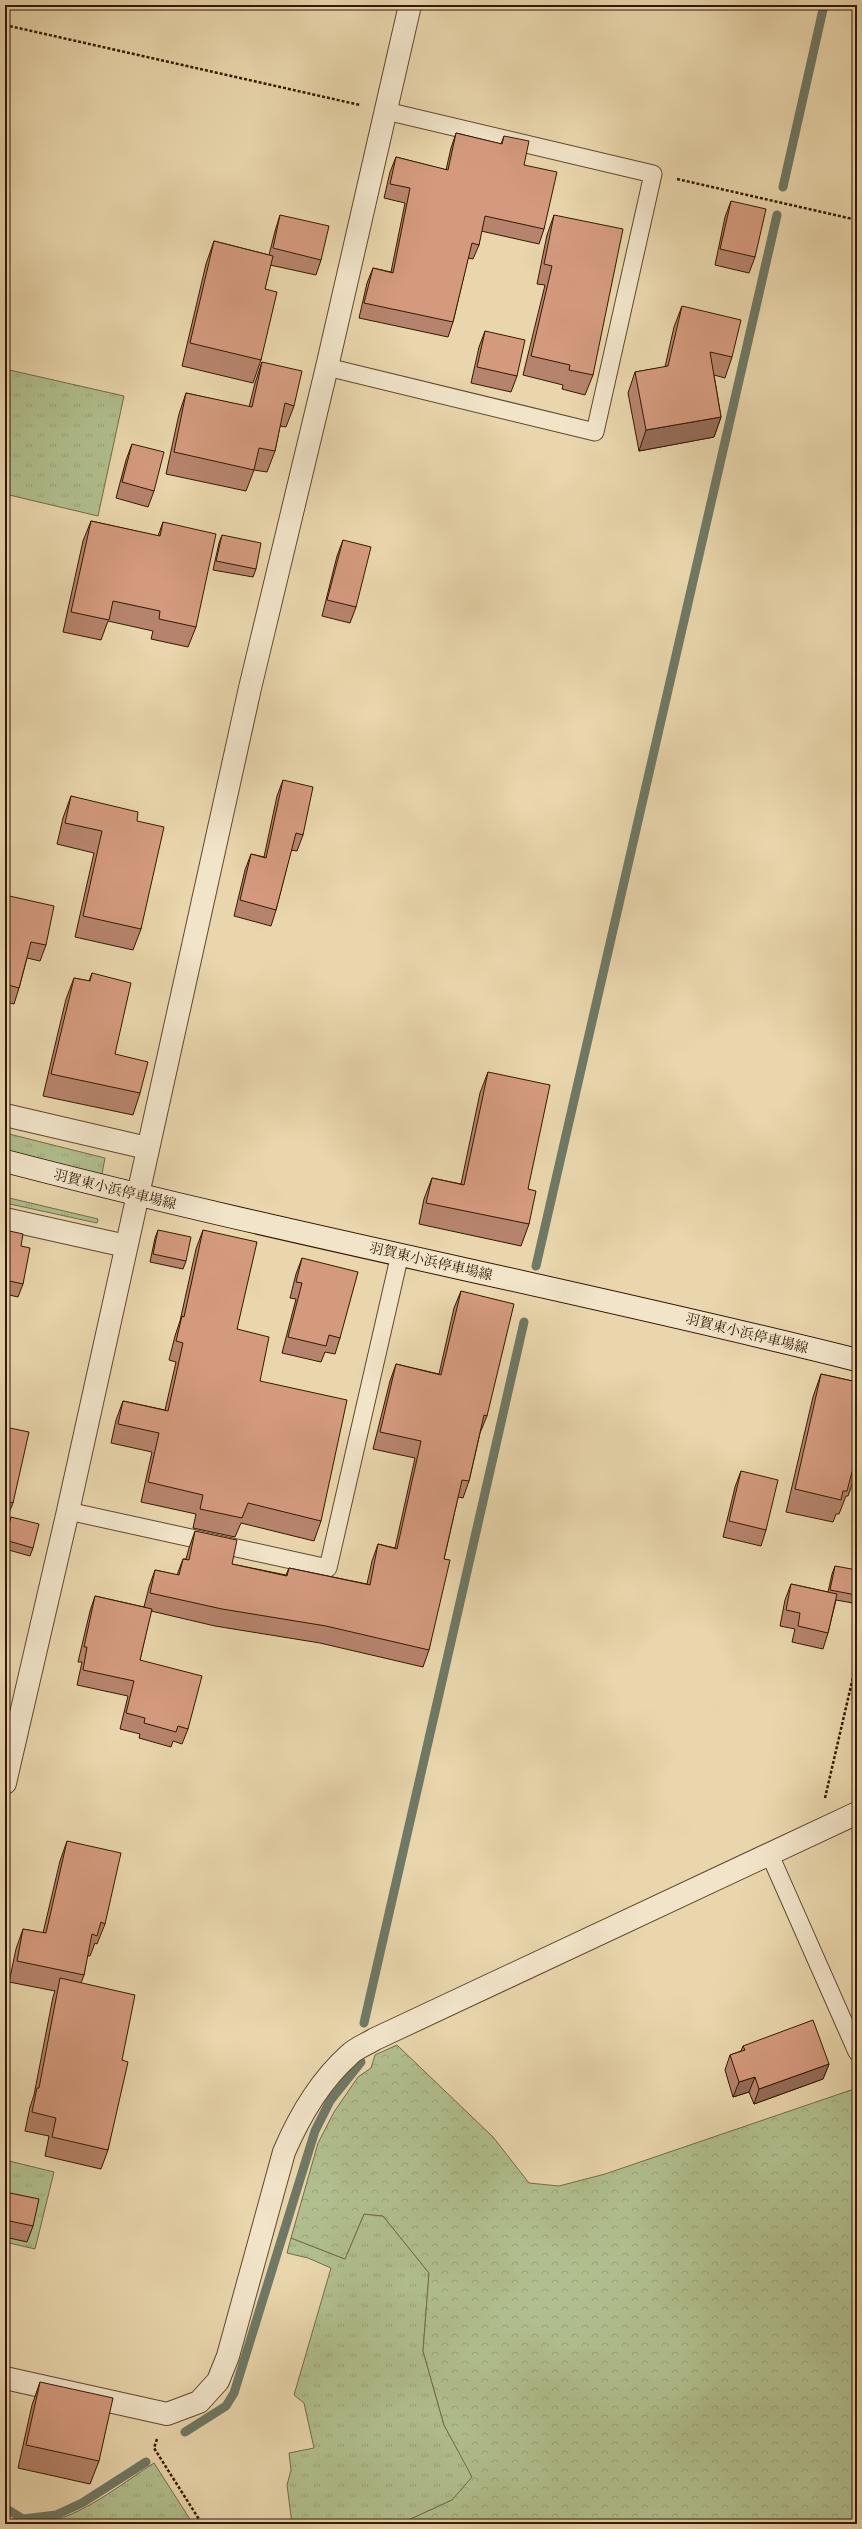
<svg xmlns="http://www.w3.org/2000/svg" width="862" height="2529" font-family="'IM FELL Great Primer','Noto Serif JP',serif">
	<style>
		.grass { fill: url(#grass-tufts); stroke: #726c47 }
		.forest { fill: url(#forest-crowns); stroke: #726c47 }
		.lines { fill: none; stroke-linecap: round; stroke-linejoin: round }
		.stream { stroke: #6f7965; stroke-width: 9 }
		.lane-casing { stroke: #61482b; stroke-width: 19 }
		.street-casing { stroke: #61482b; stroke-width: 24 }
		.secondary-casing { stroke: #341800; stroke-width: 24 }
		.path { stroke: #341800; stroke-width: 2.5; stroke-dasharray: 3 2; stroke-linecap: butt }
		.lane { stroke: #f1e4c9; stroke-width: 17 }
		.street { stroke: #f1e4c9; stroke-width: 22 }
		.secondary { stroke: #f1e4c9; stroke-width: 22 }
		.wall { fill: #b6846c; stroke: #341800 }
		.shaded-wall { fill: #946c58; stroke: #341800 }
		.building { fill: #d49a7e; stroke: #341800 }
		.labels { text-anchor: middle; stroke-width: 3; stroke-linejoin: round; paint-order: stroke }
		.street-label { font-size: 14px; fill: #341800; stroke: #f1e4c9 }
	</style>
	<defs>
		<pattern id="grass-tufts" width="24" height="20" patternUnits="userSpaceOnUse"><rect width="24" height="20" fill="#b1bf8e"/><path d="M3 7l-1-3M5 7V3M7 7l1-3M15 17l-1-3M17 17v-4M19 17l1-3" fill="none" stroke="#99a379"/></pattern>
		<pattern id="forest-crowns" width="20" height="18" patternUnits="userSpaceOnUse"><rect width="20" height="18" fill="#b1bf8e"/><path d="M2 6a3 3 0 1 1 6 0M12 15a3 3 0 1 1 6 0" fill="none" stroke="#99a379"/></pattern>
	</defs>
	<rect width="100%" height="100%" fill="#e9d6ac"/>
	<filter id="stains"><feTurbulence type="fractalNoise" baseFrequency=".005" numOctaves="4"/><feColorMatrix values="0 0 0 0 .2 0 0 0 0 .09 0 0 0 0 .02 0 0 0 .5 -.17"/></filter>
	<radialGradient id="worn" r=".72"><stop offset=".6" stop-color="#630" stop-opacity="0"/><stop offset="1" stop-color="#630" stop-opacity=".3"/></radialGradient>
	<g class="grass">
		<path d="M 5,369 L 124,396 L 98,516 L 5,494 Z"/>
		<path d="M 5,1133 L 105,1158 L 102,1174 L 5,1151 Z"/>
		<path d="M 5,1197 L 98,1219 L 97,1223 L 5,1203 Z"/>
		<path d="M 5,2160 L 54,2172 L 35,2249 L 5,2242 Z"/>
		<path d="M 364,2214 L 383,2216 L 429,2273 L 423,2351 L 444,2425 L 473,2477 L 452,2500 L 400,2524 L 292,2524 L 287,2485 L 291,2470 L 289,2453 L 314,2448 L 304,2403 L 294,2395 L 331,2268 L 308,2258 L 287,2253 L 291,2238 L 345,2259 Z"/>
		<path d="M 154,2463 L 193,2524 L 40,2524 C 83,2516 118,2486 154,2463 Z"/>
	</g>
	<path class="forest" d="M 397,2045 L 493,2137 L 529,2183 L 559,2186 L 605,2174 L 857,2088 L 857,2524 L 400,2524 L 452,2500 L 472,2477 L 444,2425 L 423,2351 L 429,2273 L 383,2216 L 364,2214 L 345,2259 L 291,2238 L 318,2143 L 334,2112 L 358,2077 L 371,2068 L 375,2055 Z"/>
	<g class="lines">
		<g class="stream">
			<path d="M 783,187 L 824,5"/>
			<path d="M 536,1266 L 777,215"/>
			<path d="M 364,2023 L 524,1322"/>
			<path d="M 185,2432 L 226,2406 L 234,2393 L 315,2131 L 330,2101 L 361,2062"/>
			<path d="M 5,2508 L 23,2519 L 56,2515 L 82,2503 L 146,2462"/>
		</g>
		<g class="lane-casing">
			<g id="lane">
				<path d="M 327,367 L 595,432 L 653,174 L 386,111"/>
				<path d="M 68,1511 L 328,1568 L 400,1254"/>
				<path d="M 770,1855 L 857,2052"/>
			</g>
		</g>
		<g class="street-casing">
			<g id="street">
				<path d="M 5,1115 L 147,1148"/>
				<path d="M 5,1219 L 126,1246"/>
				<path d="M 5,1783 L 68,1511 L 250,688 L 327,367 L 410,5"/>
				<path d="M 5,2378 L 167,2414 L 199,2402 L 218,2381 L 228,2356 L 284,2152 C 299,2117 320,2081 349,2055 C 356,2048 367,2044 375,2039 L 857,1813"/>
			</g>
		</g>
		<g class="secondary-casing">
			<path id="secondary" d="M 5,1161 C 287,1235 574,1289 857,1360"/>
		</g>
		<g class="path">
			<path d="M 5,25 L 360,105"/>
			<path d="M 677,179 L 857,220"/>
			<path d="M 825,1798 L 857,1660"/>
			<path d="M 157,2439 L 154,2448 L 202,2524"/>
		</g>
		<use href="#lane" class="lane"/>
		<use href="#street" class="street"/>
		<use href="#secondary" class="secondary"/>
	</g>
	<g class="wall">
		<path d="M 456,133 L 501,144 L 504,136 L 524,165 L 544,229 L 539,244 L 481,231 L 479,245 L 473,259 L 468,258 L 453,322 L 448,337 L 359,318 L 367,283 L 373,268 L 391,272 L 405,203 L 384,198 L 390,172 L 396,157 L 446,170 L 451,148 Z"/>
		<path d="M 731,201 L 755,257 L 749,273 L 715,265 L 725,217 Z"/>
		<path d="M 280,215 L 321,260 L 316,275 L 270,265 L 265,289 L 261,360 L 253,383 L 182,366 L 206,264 L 214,241 L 269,255 L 275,231 Z"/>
		<path d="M 554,215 L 593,375 L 585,395 L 562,389 L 563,385 L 523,375 L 545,285 L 537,284 L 547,235 Z"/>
		<path d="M 682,306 L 732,357 L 725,378 L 714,375 L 721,417 L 714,437 L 639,451 L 628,393 L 635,372 L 665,367 L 674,327 Z"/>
		<path d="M 485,331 L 517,376 L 511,392 L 471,383 L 479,347 Z"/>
		<path d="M 262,362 L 294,406 L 286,427 L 280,426 L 275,451 L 267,472 L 254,470 L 246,491 L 166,474 L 179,414 L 186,393 L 249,407 L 255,383 Z"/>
		<path d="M 132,444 L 154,491 L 148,507 L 116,498 L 126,460 Z"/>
		<path d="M 91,521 L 158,536 L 163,522 L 196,627 L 188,647 L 151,639 L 153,631 L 108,621 L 101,640 L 63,632 L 83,541 Z"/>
		<path d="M 222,535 L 256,569 L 253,577 L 213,570 L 219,543 Z"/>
		<path d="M 343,540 L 356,607 L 350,623 L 322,616 L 337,556 Z"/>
		<path d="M 283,780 L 303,835 L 297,851 L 291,850 L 276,910 L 271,926 L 234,916 L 245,870 L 251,854 L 264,857 L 277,796 Z"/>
		<path d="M 71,796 L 137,821 L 141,929 L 133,950 L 75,937 L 94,853 L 57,844 L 63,818 Z"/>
		<path d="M 5,895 L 46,945 L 40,961 L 27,958 L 19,988 L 14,1004 L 5,1002 Z"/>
		<path d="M 92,973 L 115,1054 L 140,1093 L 133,1115 L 43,1096 L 66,999 L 74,978 L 89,981 Z"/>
		<path d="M 488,1072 L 528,1189 L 529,1224 L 521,1246 L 419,1224 L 424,1199 L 432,1178 L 461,1184 L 480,1093 Z"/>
		<path d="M 5,1230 L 21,1246 L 23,1284 L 18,1297 L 5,1294 Z"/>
		<path d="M 158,1230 L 186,1261 L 183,1269 L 150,1262 L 155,1238 Z"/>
		<path d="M 203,1230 L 237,1329 L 260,1381 L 321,1521 L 314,1541 L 241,1523 L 235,1537 L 193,1528 L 196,1514 L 141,1502 L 152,1452 L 111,1443 L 116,1420 L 123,1401 L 165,1410 L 176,1362 L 169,1360 L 175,1336 L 180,1321 L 196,1249 Z"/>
		<path d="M 302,1258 L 340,1338 L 335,1354 L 325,1352 L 321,1362 L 282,1353 L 296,1299 L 290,1298 L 296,1274 Z"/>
		<path d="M 461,1291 L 487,1416 L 480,1433 L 469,1481 L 463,1498 L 458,1497 L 444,1559 L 429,1650 L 423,1667 L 320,1643 L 215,1626 L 151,1611 L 140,1660 L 188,1729 L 182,1744 L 173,1741 L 171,1747 L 139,1738 L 140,1734 L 120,1729 L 128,1696 L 77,1685 L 82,1662 L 78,1662 L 90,1611 L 95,1596 L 144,1607 L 149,1587 L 155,1570 L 177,1575 L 183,1559 L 186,1559 L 189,1548 L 195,1531 L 232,1564 L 286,1575 L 289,1568 L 367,1584 L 372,1561 L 378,1544 L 395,1548 L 415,1458 L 373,1449 L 390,1381 L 396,1364 L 439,1374 L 454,1308 Z"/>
		<path d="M 821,1374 L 857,1382 L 857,1477 L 856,1480 L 854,1479 L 848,1496 L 846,1496 L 839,1514 L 836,1514 L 833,1522 L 786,1512 L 813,1397 Z"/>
		<path d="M 5,1427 L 13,1503 L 5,1523 Z"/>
		<path d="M 741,1471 L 766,1530 L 761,1546 L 723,1537 L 735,1487 Z"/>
		<path d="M 11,1517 L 33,1548 L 30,1556 L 5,1549 L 5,1538 Z"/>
		<path d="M 835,1566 L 856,1595 L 853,1603 L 836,1600 L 828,1633 L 823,1649 L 792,1642 L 795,1629 L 780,1626 L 785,1600 L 791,1584 L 828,1592 L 832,1574 Z"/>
		<path d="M 67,1841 L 105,1924 L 97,1944 L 95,1943 L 90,1956 L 87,1956 L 84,1975 L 81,1983 L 122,2060 L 108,2150 L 101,2169 L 45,2156 L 49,2136 L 25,2131 L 30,2107 L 34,2095 L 53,1997 L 55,1991 L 9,1982 L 16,1949 L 23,1929 L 43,1933 L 60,1861 Z"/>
		<path d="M 743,2046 L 829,2064 L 823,2079 L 754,2104 L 749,2092 L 733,2097 L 725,2070 L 730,2055 L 741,2051 Z"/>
		<path d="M 5,2192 L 33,2226 L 27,2242 L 5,2237 Z"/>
		<path d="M 40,2382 L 99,2461 L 90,2484 L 18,2468 L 32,2405 Z"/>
	</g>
	<g class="shaded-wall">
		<path d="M 721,417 L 714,437 L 639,451 L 646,430 Z"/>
		<path d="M 829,2064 L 823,2079 L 754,2104 L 759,2089 Z"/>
		<path d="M 755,2077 L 749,2092 L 733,2097 L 739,2082 Z"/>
	</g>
	<g class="building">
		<path d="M 456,133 L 502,144 L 504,136 L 529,141 L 524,165 L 557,172 L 544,229 L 485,216 L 479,245 L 472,243 L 453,322 L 364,303 L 373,268 L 393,273 L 410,188 L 390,184 L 396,157 L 448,170 Z"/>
		<path d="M 731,201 L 766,209 L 755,257 L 720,249 Z"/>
		<path d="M 280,215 L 329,226 L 321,260 L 273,248 Z"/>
		<path d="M 554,215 L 623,229 L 593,375 L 569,370 L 570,365 L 531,356 L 552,266 L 544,264 Z"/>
		<path d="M 214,241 L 273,256 L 265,289 L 277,292 L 261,360 L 190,343 Z"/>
		<path d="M 682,306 L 741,320 L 732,357 L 710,352 L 721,417 L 646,430 L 635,372 L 668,366 Z"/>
		<path d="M 485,331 L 525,340 L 517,376 L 477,367 Z"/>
		<path d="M 262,362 L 302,371 L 294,406 L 285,403 L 275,451 L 259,448 L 254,470 L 174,452 L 186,393 L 252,407 Z"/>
		<path d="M 132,444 L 164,452 L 154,491 L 122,482 Z"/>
		<path d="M 91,521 L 160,536 L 163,522 L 216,534 L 196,627 L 159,619 L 160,611 L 113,601 L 109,620 L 71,612 Z"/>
		<path d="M 222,535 L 261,543 L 256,569 L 216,561 Z"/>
		<path d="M 343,540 L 371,547 L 356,607 L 327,600 Z"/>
		<path d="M 283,780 L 313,787 L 303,835 L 296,833 L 276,910 L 240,900 L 251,854 L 266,858 Z"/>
		<path d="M 71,796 L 138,812 L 137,821 L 164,827 L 141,929 L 83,916 L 102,831 L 65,823 Z"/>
		<path d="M 5,895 L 54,906 L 46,945 L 31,942 L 19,988 L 5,984 Z"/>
		<path d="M 92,973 L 131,983 L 115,1054 L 148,1062 L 140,1093 L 51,1074 L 74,978 L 90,981 Z"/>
		<path d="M 488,1072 L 550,1085 L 528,1189 L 536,1191 L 529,1224 L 426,1203 L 432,1178 L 464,1185 Z"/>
		<path d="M 5,1230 L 23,1234 L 21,1246 L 30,1248 L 23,1284 L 5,1280 Z"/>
		<path d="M 158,1230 L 191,1237 L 186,1261 L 153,1254 Z"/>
		<path d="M 203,1230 L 257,1242 L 237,1329 L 269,1337 L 260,1381 L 347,1400 L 321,1521 L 248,1503 L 242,1518 L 200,1509 L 203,1495 L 148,1482 L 159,1433 L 118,1424 L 123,1401 L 168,1411 L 183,1343 L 176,1341 L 182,1316 L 184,1317 Z"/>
		<path d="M 302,1258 L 358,1272 L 340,1338 L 329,1335 L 326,1346 L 288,1337 L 302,1283 L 296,1282 Z"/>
		<path d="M 461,1291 L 514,1304 L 487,1416 L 484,1415 L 469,1481 L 462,1480 L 444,1559 L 450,1560 L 429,1650 L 326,1626 L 222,1609 L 150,1593 L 155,1570 L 179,1575 L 183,1559 L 189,1560 L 195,1531 L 237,1540 L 232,1564 L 287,1576 L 289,1568 L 370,1585 L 378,1544 L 397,1549 L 421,1441 L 380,1432 L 396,1364 L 441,1375 Z"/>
		<path d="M 821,1374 L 857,1382 L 857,1471 L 856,1473 L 852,1472 L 847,1491 L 843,1491 L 841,1500 L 795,1489 Z"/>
		<path d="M 5,1427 L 29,1432 L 13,1503 L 5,1501 Z"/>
		<path d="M 741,1471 L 778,1480 L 766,1530 L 729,1521 Z"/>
		<path d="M 11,1517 L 39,1524 L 33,1548 L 5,1540 Z"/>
		<path d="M 835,1566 L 857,1570 L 857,1589 L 856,1595 L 830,1590 Z"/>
		<path d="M 791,1584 L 837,1594 L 828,1633 L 798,1626 L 800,1613 L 786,1610 Z"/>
		<path d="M 95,1596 L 152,1609 L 140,1660 L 202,1676 L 188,1729 L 178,1726 L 176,1732 L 144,1723 L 145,1718 L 126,1713 L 134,1681 L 83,1670 L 87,1647 L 84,1647 Z"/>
		<path d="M 67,1841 L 121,1853 L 105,1924 L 101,1922 L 97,1936 L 92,1934 L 84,1975 L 17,1961 L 23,1929 L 46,1933 Z"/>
		<path d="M 60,1978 L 135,1995 L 122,2060 L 128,2062 L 108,2150 L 52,2137 L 56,2118 L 32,2112 L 37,2088 L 39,2088 Z"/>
		<path d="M 813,2020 L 829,2064 L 759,2089 L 755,2077 L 739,2082 L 730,2055 L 745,2050 L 743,2046 Z"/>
		<path d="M 5,2106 L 8,2107 L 5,2120 Z"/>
		<path d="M 5,2192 L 39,2199 L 33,2226 L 5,2220 Z"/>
		<path d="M 40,2382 L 113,2398 L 99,2461 L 26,2445 Z"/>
	</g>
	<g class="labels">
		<g class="street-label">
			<text transform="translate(115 1189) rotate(14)" y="5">羽賀東小浜停車場線</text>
			<text transform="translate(431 1261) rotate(13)" y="5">羽賀東小浜停車場線</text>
			<text transform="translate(747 1333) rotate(14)" y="5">羽賀東小浜停車場線</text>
		</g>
	</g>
	<rect width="862" height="2529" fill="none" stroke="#e9d6ac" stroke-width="20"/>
	<rect x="6" y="6" width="850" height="2517" fill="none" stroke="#341800" stroke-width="2"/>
	<rect x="10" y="10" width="842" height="2509" fill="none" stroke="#341800"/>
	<rect width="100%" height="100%" filter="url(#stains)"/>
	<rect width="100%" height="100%" fill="url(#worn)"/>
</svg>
